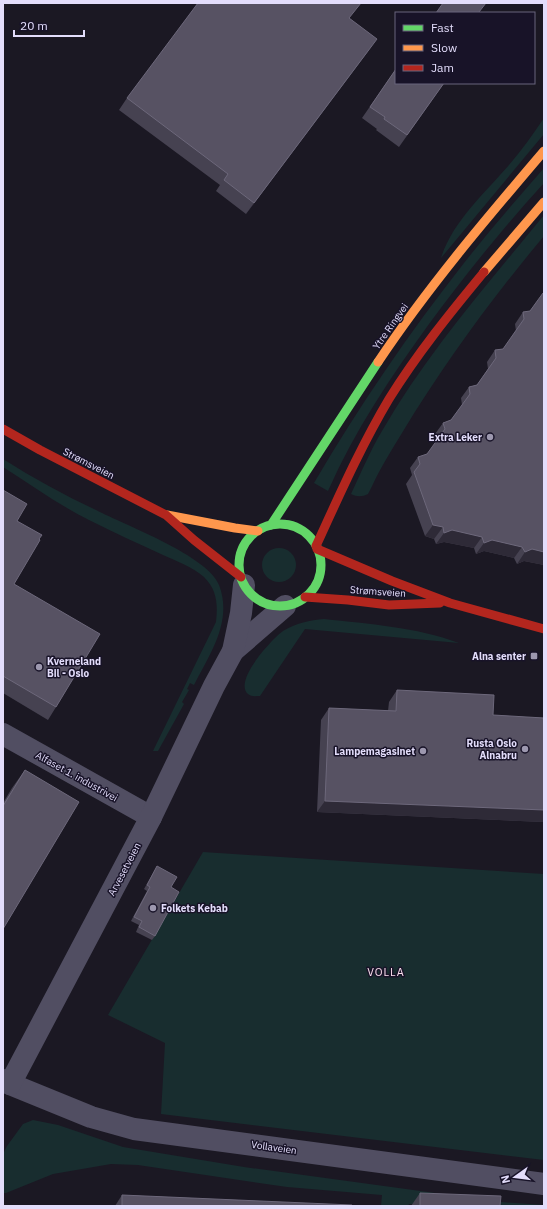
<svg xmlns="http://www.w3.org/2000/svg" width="547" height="1209" font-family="'IBM Plex Sans',sans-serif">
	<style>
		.green { fill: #182d2f }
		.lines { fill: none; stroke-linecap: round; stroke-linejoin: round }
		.street { stroke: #514e62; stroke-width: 22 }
		.fast { stroke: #63d668; stroke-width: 9 }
		.slow { stroke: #ff974d; stroke-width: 9 }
		.jam { stroke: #b3261e; stroke-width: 9 }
		.wall { fill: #464251 }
		.shaded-wall { fill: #2e2a37 }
		.building { fill: #575263; stroke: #6d687b }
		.poi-dot { fill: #9d98af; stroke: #181328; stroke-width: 1.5 }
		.labels { text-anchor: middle; stroke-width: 3; stroke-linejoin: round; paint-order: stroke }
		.street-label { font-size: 10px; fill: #e3ddfb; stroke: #181328 }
		.poi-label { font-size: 10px; font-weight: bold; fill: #e3ddfb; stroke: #181328; text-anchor: end }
		.neighbourhood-label { font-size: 11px; letter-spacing: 1px; fill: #fcdfef; stroke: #181328 }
	</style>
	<rect width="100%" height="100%" fill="#1b1823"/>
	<g class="green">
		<path d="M 544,118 L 544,134 L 441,258 C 453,221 484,194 509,165 C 522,150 533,134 544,118 Z"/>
		<path d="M 544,168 L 544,183 C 503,228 465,275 429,324 C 390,378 355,430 328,491 L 314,483 C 359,406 409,333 464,263 C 490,230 517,199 544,168 Z"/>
		<path d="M 544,215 L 544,236 C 492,298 444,364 402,433 C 394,446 386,459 379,472 C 375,479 372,487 368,494 C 362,497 357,497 351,494 C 361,473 370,451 382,431 C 427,353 487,285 544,215 Z"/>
		<path d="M 3,459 C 33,478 64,495 96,510 C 125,525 208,556 219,585 C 233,621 210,654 194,685 L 190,683 L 187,689 L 189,690 L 182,702 L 184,704 L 158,751 L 153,751 L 216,622 C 218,604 217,590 204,577 C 193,567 176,561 163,555 C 139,544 113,532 89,520 C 59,505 31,485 3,467 Z"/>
		<circle cx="279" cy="565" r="17"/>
		<path d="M 324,619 C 369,624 416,627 459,643 L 305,629 L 260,696 C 256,696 251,697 248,694 C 233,681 272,639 283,631 C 296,623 310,620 324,619 Z"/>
		<path d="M 203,852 L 544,874 L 544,1160 L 161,1114 L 165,1043 L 108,1015 Z"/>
		<path d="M 33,1120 L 58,1125 L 123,1147 L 244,1167 L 501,1202 L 544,1205 L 544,1206 L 454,1206 L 409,1204 L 408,1206 L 381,1206 L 382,1195 L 287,1187 L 138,1165 L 111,1164 L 53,1174 L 6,1193 L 3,1193 L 3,1154 L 7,1146 L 23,1124 Z"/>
	</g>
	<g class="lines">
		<g class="street">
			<path d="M 233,651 L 285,606"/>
			<path d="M 3,734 L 151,817"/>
			<path d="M 3,1080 L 10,1084 L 91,1117 L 134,1129 L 544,1184"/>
			<path d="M 10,1084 L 151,817 L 214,686 L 233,651 L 241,613 L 244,585"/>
		</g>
		<g class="fast">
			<circle cx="280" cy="565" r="41"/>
			<path d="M 271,525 L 378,362"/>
		</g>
		<g class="slow">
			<path d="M 484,272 L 544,202"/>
			<path d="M 378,362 C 428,287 486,219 544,151"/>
			<path d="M 167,515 L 235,528 L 258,531"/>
		</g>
		<g class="jam">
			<path d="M 3,429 L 40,450 L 166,515 L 194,540 L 241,577"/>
			<path d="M 316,546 C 339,496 361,446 389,399 C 417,354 450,313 484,272"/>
			<path d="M 317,549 L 392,581 L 450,603 L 544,629"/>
			<path d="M 305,597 L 348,600 L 389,605 L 440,603"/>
		</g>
	</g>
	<g class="wall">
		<path d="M 350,19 L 369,50 L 246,214 L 216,191 L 220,185 L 119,110 L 127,98 Z"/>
		<path d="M 396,69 L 444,83 L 399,147 L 376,130 L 377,129 L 362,118 Z"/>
		<path d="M 544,293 L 544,565 L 524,561 L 517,564 L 514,558 L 484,551 L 476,554 L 474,548 L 444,542 L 436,544 L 434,539 L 425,536 L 406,484 L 412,475 L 410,468 L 418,457 L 427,454 L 437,441 L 435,434 L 443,423 L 451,420 L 462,405 L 461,398 L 469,387 L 477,385 L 488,369 L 487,362 L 495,350 L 503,349 L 516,331 L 515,324 L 523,312 L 530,311 Z"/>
		<path d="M 3,490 L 17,521 L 14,584 L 56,707 L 48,720 L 3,693 Z"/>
		<path d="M 397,690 L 493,715 L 544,718 L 544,822 L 317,812 L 321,720 L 329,708 L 388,711 L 389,702 Z"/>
		<path d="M 25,770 L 3,929 L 3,803 L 12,788 Z"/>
		<path d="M 157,866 L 171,887 L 155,936 L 152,940 L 136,932 L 139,925 L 131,921 L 147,891 L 144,889 Z"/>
		<path d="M 420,1193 L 500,1206 L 411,1206 Z"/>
		<path d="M 122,1195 L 352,1206 L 115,1206 Z"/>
	</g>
	<g class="shaded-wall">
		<path d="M 377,39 L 369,50 L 246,214 L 254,203 Z"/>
		<path d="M 433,525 L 443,527 L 434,539 L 425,536 Z"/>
		<path d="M 452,530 L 482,537 L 474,548 L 444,542 L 436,544 L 444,533 Z"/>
		<path d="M 492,540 L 522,547 L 514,558 L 484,551 L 476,554 L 484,543 Z"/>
		<path d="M 532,549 L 544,552 L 544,565 L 524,561 L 517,564 L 525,552 Z"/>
		<path d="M 325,801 L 544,810 L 544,822 L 317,812 Z"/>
	</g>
	<g class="building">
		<path d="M 198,3 L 361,3 L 349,18 L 377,39 L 254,203 L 224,180 L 228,174 L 127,98 Z"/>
		<path d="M 443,3 L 486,3 L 479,12 L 480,13 L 436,13 Z"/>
		<path d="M 396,69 L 396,83 L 444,83 L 407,135 L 384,119 L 385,117 L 370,107 Z"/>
		<path d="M 543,293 L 544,293 L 544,552 L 532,549 L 525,552 L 522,547 L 492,540 L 484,543 L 482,537 L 452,530 L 444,533 L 443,527 L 433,525 L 414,472 L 420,464 L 418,457 L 427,454 L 445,429 L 443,423 L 451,420 L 470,394 L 469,387 L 477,385 L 496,358 L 495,350 L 503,349 L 524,319 L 523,312 L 530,311 Z"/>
		<path d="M 3,490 L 27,504 L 17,521 L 42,535 L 39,539 L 40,540 L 14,584 L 100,634 L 56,707 L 3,676 Z"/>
		<path d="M 397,690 L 494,695 L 493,715 L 544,718 L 544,810 L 325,801 L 329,708 L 396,711 Z"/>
		<path d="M 25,770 L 79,802 L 3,929 L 3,806 Z"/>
		<path d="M 157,866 L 177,877 L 171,887 L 179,892 L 155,936 L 139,927 L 142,921 L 134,917 L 150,887 L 147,885 Z"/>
		<path d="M 420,1193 L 501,1196 L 500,1206 L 420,1206 Z"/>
		<path d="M 122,1195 L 352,1205 L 352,1206 L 122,1206 Z"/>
	</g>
	<g class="poi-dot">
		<circle cx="490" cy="437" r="4"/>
		<rect x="530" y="652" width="8" height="8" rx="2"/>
		<circle cx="39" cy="667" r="4"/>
		<circle cx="525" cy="749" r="4"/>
		<circle cx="423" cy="751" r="4"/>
		<circle cx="153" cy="908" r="4"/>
	</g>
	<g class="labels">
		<g class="street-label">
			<text transform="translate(390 326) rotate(-55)" y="4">Ytre Ringvei</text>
			<text transform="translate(89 463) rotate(27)" y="4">Strømsveien</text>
			<text transform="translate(378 591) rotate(4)" y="4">Strømsveien</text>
			<text transform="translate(77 776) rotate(29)" y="4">Alfaset 1. industrivei</text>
			<text transform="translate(124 869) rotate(-62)" y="4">Arvesetveien</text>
			<text transform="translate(274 1147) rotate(8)" y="4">Vollaveien</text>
		</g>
		<g class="poi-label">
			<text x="482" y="441">Extra Leker</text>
			<text x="526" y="660">Alna senter</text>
			<text x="47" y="665" text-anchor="start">Kverneland<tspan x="47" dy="12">Bil - Oslo</tspan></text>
			<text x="517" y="747">Rusta Oslo<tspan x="517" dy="12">Alnabru</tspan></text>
			<text x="415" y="755">Lampemagasinet</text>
			<text x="161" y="912" text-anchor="start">Folkets Kebab</text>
		</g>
		<g class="neighbourhood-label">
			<text x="386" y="976">VOLLA</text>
		</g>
	</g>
	<rect width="547" height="1209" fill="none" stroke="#e3ddfb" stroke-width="8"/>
	<rect x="395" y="12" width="140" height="72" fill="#181328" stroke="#69647c"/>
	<rect x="403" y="25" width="20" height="6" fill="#63d668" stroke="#69647c"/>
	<text x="431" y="32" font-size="12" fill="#e3ddfb">Fast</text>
	<rect x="403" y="45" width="20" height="6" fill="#ff974d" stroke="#69647c"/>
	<text x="431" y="52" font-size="12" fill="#e3ddfb">Slow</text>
	<rect x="403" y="65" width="20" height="6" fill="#b3261e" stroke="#69647c"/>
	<text x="431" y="72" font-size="12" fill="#e3ddfb">Jam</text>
	<g transform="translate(515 1177) rotate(256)" stroke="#181328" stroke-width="3" paint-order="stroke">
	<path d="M0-3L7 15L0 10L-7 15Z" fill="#e3ddfb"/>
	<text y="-6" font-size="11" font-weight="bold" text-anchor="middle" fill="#e3ddfb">N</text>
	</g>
	<path d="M14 30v6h70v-6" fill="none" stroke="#e3ddfb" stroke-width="2"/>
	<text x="20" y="30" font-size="12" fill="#e3ddfb" stroke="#181328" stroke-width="3" paint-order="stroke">20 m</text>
</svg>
